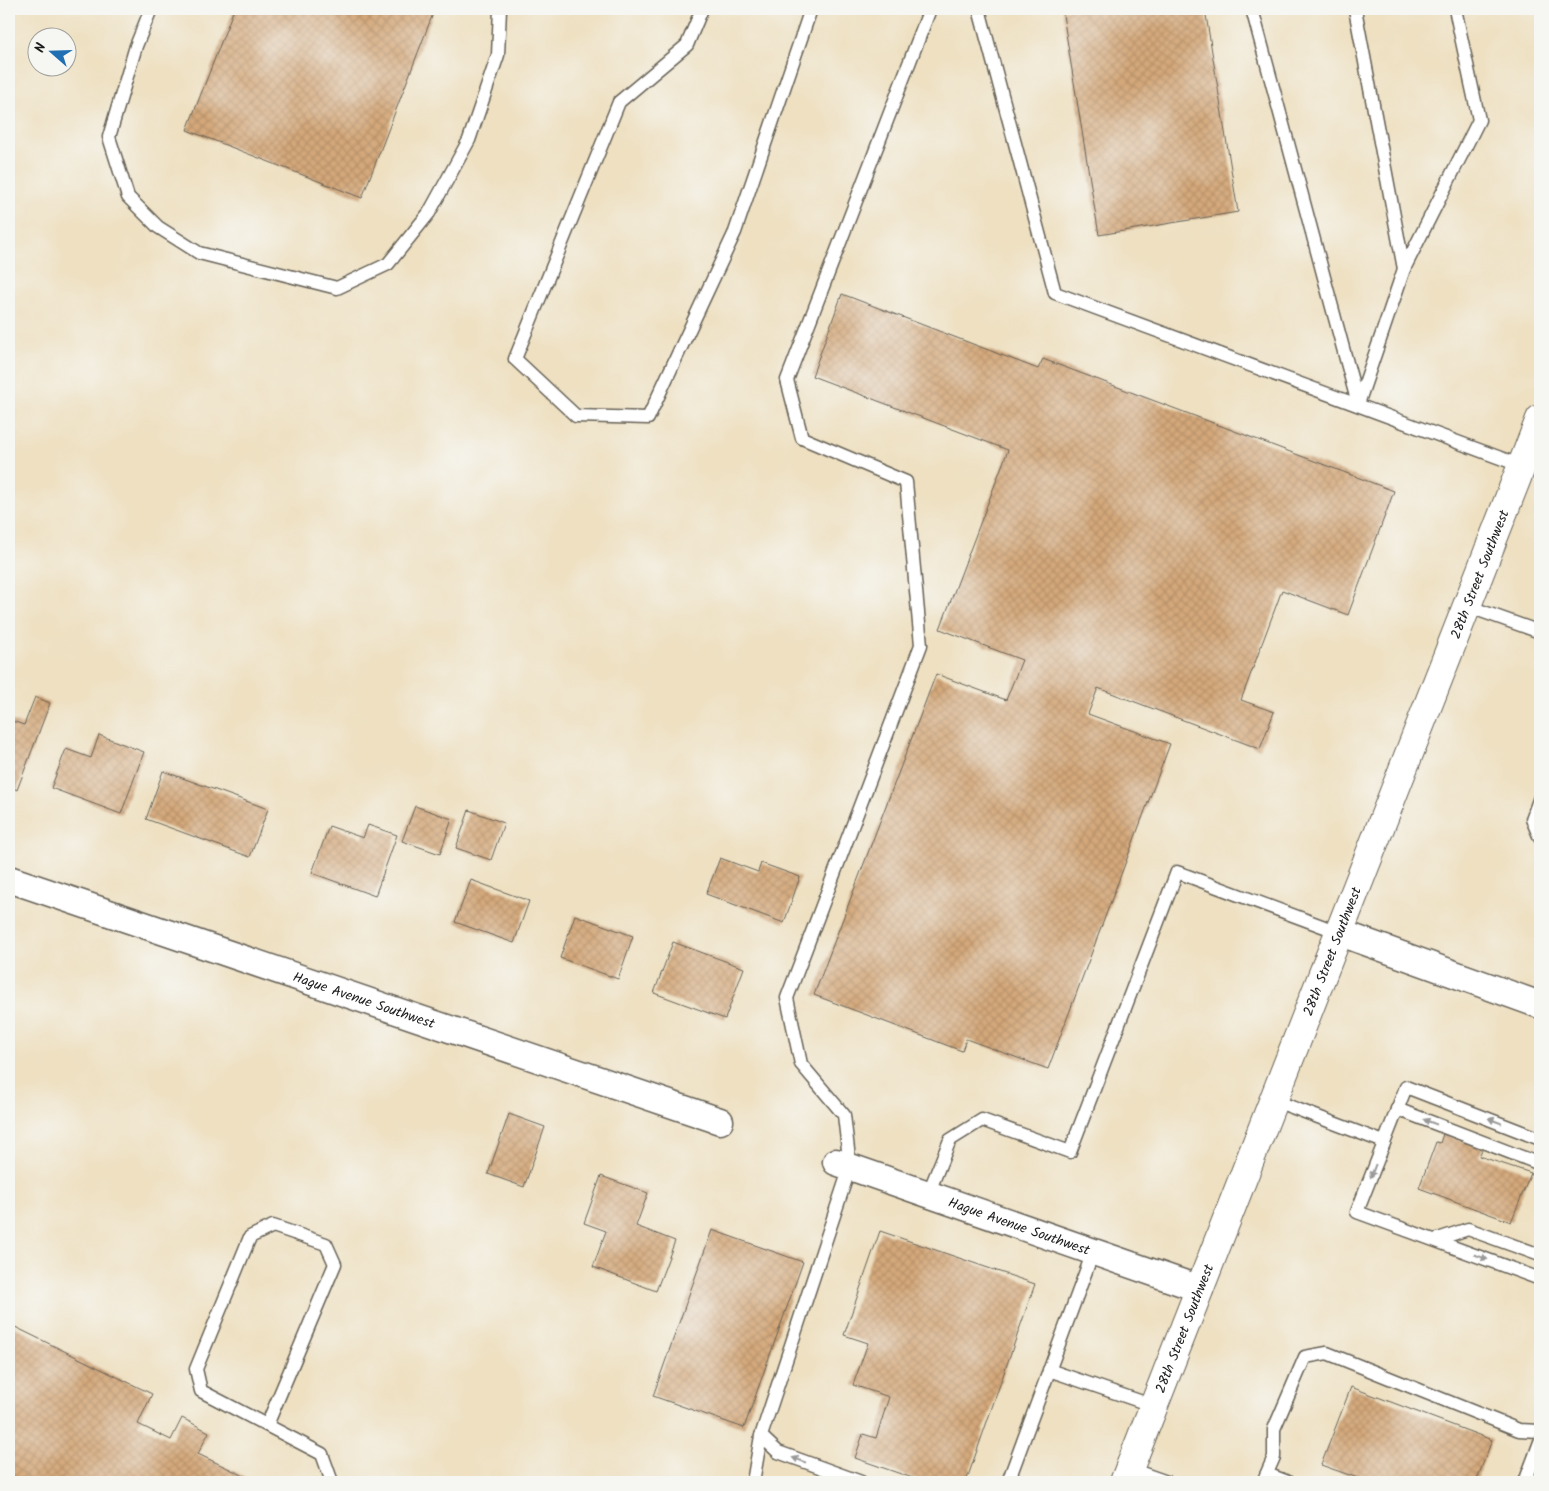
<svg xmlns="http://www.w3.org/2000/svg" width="1549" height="1491" font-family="Kalam,sans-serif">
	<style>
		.building { fill: url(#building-cross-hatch) }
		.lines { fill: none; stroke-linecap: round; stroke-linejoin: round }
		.lane-casing { stroke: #666156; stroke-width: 15 }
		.street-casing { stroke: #666156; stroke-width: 29 }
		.primary-casing { stroke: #666156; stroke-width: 30 }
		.lane { stroke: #fff; stroke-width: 12 }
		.street { stroke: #fff; stroke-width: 26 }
		.primary { stroke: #fff; stroke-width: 28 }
		.oneway { fill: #999 }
		.labels { text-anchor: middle; stroke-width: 4; stroke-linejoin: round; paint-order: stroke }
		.street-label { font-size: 14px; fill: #1c1c1c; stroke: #f6f6f2 }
	</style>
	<defs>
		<pattern id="building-cross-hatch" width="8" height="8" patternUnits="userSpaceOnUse" patternTransform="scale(1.25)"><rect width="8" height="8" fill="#d4a87a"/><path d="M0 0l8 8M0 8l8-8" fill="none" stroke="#b59069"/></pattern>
	</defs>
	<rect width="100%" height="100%" fill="#f6f6f2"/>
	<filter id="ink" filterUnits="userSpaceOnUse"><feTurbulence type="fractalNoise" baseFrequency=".02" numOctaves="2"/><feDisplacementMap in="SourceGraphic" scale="10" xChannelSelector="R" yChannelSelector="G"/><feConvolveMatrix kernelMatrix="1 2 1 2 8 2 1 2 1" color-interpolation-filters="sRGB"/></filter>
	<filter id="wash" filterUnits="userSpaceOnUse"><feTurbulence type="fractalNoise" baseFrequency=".0096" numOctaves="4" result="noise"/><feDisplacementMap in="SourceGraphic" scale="20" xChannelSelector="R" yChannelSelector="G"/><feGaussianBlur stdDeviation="1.12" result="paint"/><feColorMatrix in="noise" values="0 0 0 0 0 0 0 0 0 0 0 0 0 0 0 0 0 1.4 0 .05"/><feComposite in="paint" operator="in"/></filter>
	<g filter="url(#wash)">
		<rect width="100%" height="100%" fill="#eee0c1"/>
		<g id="blocks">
			<g class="building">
				<path d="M 234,9 L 429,9 L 434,11 L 362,198 L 187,130 Z"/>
				<path d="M 1062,9 L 1205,9 L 1238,212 L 1099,235 Z"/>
				<path d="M 842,294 L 1038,369 L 1043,359 L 1394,491 L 1348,615 L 1282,590 L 1241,700 L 1274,712 L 1260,749 L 1098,688 L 1088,714 L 1170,744 L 1048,1069 L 966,1039 L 962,1051 L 814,995 L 936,674 L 1006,700 L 1022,660 L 940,629 L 1008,450 L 812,376 Z"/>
				<path d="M 35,697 L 50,703 L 17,790 L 9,786 L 9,720 L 24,725 Z"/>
				<path d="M 99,735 L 144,752 L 121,814 L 51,788 L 66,749 L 91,758 Z"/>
				<path d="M 163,771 L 268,809 L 250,857 L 146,819 Z"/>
				<path d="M 415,806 L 452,819 L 440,854 L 402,841 Z"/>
				<path d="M 469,810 L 504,823 L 491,860 L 456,848 Z"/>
				<path d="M 368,825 L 397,835 L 375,896 L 312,873 L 329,826 L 363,838 Z"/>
				<path d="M 720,858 L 758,872 L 761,863 L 800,877 L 784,923 L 706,894 Z"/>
				<path d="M 471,880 L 529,901 L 514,943 L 455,922 Z"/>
				<path d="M 575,915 L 633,936 L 618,979 L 560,958 Z"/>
				<path d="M 673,942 L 744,968 L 725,1019 L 654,993 Z"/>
				<path d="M 509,1114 L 545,1127 L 524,1187 L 488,1174 Z"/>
				<path d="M 1443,1134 L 1483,1148 L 1479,1156 L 1531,1173 L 1511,1222 L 1419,1188 L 1436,1142 L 1440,1143 Z"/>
				<path d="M 601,1176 L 648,1193 L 636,1226 L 675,1241 L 656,1291 L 593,1267 L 606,1231 L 584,1223 Z"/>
				<path d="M 712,1230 L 803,1262 L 744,1428 L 653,1396 Z"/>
				<path d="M 880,1231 L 1035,1284 L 966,1482 L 924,1482 L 855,1458 L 863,1434 L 876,1438 L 889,1397 L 853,1385 L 868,1343 L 844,1335 Z"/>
				<path d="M 9,1324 L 152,1394 L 138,1424 L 171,1440 L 182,1418 L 209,1432 L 198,1454 L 257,1482 L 9,1482 Z"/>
				<path d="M 1351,1387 L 1492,1440 L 1476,1482 L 1369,1482 L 1321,1465 Z"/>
			</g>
		</g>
	</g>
	<g filter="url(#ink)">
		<use href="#blocks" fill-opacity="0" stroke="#666156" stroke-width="1"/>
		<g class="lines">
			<g class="lane-casing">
				<g id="lane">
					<path d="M 151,9 L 136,46 L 109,137 L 128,197 L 158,227 L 199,253 L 337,288 L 388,264 L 429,213 L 469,140 L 498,55 L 500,9"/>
					<path d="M 702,9 L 687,45 L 619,102 L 515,359 L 576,416 L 648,418 L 735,232 L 811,9"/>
					<path d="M 979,9 L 1055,293 L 1522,466"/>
					<path d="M 1252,9 L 1358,404"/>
					<path d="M 1355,9 L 1404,269 L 1479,120 L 1455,9"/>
					<path d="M 1358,404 L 1404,269"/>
					<path d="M 1467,606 L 1540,632"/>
					<path d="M 1540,797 L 1532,819 L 1540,838"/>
					<path d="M 1273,1100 L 1384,1142"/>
					<path d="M 1397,1109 L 1540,1164"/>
					<path d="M 1540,1139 L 1406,1087 L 1357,1212 L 1540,1279"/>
					<path d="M 928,1194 L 950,1140 L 982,1120 L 1070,1152 L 1177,872 L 1338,932"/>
					<path d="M 1435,1240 L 1468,1229 L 1540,1255"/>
					<path d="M 1049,1370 L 1154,1406"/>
					<path d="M 267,1425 L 335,1264 L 326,1244 L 273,1226 L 250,1237 L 196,1369 L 201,1391 L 322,1454 L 332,1482"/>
					<path d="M 761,1436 L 778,1452 L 861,1482"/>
					<path d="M 1130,1469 L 1167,1482"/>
					<path d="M 1267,1474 L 1288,1482"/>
					<path d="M 753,1482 L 761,1436 L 850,1167 L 844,1115 L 801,1064 L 787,998 L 921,645 L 906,482 L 802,438 L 787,380 L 930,9"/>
					<path d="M 1008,1482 L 1093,1252"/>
					<path d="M 1263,1482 L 1274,1457 L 1274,1429 L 1305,1357 L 1327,1353 L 1519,1430 L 1540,1431"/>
					<path d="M 1525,1482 L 1540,1442"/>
				</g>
			</g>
			<g class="street-casing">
				<g id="street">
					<path id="s1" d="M 9,879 L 720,1121"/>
					<path d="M 1338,932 L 1540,1005"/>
					<path id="s2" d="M 836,1162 L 1200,1289"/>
				</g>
			</g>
			<g class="primary-casing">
				<g id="primary">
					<path id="s3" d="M 1124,1482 L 1540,419"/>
				</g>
			</g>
			<use href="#lane" class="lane"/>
			<use href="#street" class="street"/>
			<use href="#primary" class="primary"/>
		</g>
		<defs><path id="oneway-solid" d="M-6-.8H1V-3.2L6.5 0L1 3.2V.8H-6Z" transform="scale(1.25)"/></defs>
		<g class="oneway">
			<use href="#oneway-solid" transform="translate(1495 1121) rotate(-159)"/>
			<use href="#oneway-solid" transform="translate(1430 1122) rotate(-159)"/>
			<use href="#oneway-solid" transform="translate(1373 1171) rotate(111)"/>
			<use href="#oneway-solid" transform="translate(1481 1257) rotate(20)"/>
			<use href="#oneway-solid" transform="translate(799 1460) rotate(-160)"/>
		</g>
	</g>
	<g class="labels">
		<g class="street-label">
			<text dy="5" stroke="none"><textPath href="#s3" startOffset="975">28th Street Southwest</textPath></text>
			<text dy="5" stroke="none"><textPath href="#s3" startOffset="570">28th Street Southwest</textPath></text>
			<text dy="5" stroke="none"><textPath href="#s1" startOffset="375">Hague Avenue Southwest</textPath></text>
			<text dy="5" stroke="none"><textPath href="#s2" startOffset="194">Hague Avenue Southwest</textPath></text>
			<text dy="5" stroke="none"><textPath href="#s3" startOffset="165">28th Street Southwest</textPath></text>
		</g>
	</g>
	<rect width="1549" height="1491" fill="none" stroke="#f6f6f2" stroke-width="30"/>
	<g transform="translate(52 52) rotate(290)"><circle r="24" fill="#f6f6f2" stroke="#9f9f9c"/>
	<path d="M0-4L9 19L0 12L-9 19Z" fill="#1f6fb2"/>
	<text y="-8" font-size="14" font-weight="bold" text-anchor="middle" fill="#1c1c1c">N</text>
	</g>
</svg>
